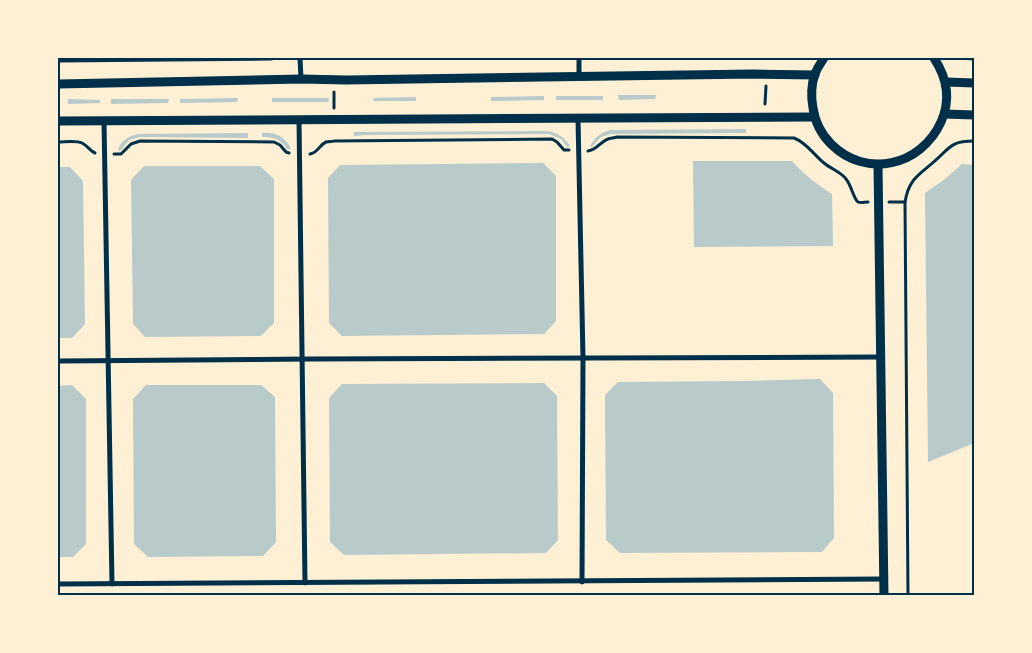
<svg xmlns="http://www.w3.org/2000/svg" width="1032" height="653" font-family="Jost,sans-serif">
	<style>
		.green { fill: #b9caca }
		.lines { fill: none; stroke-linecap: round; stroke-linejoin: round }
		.path { stroke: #003049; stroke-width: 3 }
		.minor { stroke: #003049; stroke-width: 5 }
		.tertiary { stroke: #003049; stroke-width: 9 }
		.neatline { fill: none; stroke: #003049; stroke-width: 2 }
	</style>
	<rect width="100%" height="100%" fill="#fdf0d5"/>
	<g class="green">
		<path d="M 618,95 L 656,95 L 655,99 L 619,100 Z"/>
		<path d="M 544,96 L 544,100 L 491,101 L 491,97 Z"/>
		<rect x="556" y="96" width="47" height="4"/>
		<path d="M 416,97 L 416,101 L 373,101 L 374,98 Z"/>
		<path d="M 238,98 L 237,102 L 180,103 L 180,99 Z"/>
		<path d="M 272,98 L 329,98 L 328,102 L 272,102 Z"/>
		<path d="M 68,99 L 100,100 L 100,103 L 68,104 Z"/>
		<path d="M 111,99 L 169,99 L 168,103 L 111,104 Z"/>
		<path d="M 746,129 L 746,133 L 736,133 L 611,134 L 601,137 L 592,147 L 590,146 C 595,137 601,132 611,130 Z"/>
		<path d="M 548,131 C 558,133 564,137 570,146 L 567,147 L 561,139 L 549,134 L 365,135 L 354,136 L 354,132 Z"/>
		<path d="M 248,133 L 248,138 L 140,137 L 129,140 L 120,151 L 118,150 C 120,141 129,136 138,134 Z"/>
		<path d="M 262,133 C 275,132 285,136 291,149 L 287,149 C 281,139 273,137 262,137 Z"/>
		<path d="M 693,161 L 792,161 C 804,174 816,184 832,194 L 833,246 L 694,247 Z"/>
		<path d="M 543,163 L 556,176 L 556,321 L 544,334 L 342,336 L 329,323 L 328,178 L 340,165 Z"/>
		<path d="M 962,164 L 974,165 L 974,443 L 928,462 L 925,193 L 945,179 Z"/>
		<path d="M 144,166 L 260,166 L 274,179 L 274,323 L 261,336 L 145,337 L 133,324 L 131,180 Z"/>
		<path d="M 58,167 L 70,167 L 83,181 L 85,324 L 72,338 L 58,338 Z"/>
		<path d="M 820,379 L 833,393 L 834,538 L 822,552 L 620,553 L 606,540 L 605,395 L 618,382 L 743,381 Z"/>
		<path d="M 544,383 L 557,396 L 558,540 L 546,553 L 344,555 L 330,542 L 329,398 L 342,384 Z"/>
		<path d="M 72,385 L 86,399 L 86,544 L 73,557 L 58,557 L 58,386 Z"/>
		<path d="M 146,385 L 261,385 L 275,397 L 276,542 L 263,556 L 148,557 L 134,544 L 133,399 Z"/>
	</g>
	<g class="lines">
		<g class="path">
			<path d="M 326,58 L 551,58"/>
			<path d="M 608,58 L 620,58"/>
			<path d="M 959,58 L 974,59"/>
			<path d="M 58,61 L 271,59 L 274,58"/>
			<path d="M 334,92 L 334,108"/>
			<path d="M 765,104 L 766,86"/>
			<path d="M 58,142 C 65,142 76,140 82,143 C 88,146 90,151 95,153"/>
			<path d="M 588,151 C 597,150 600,142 608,139 C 611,138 614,138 617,137 L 794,138 C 807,143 813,154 824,163 C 831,169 841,172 846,179 C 851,185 853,196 857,201 C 859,204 864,202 868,202"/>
			<path d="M 114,154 L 121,154 L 131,144 L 140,141 L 274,142 L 280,145 L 286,152 L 289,153"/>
			<path d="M 310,154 C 318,153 319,145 326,142 C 329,141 332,142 334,141 L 552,139 L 557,142 L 564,150 L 569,150"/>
			<path d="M 889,202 L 905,202 C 909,177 921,174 937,159 C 943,154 948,147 955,144 C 961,141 968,141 974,141"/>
			<path d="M 905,202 L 908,596"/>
		</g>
		<g class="minor">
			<path d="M 300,58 L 301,79"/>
			<path d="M 579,58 L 579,77"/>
			<path d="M 578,119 L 583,358 L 582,582"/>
			<path d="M 299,120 L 305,583"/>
			<path d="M 104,121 L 112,584"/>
			<path d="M 58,361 L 311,359 L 880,357"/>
			<path d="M 58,584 L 884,579"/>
		</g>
		<g class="tertiary">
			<path d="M 824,58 C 821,63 817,68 815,74 C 811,85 811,97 813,108 C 815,122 821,134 831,144 C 866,179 921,166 941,122 C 951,100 947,78 934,58"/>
			<path d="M 946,82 L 974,83"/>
			<path d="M 58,84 L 301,79 L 346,80 L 753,74 L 815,75"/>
			<path d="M 945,114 L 974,115"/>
			<path d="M 58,121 L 814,117"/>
			<path d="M 878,165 L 884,596"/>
		</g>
	</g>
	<rect width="1032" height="653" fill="none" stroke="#fdf0d5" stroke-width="118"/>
	<rect x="59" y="59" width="914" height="535" class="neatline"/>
</svg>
